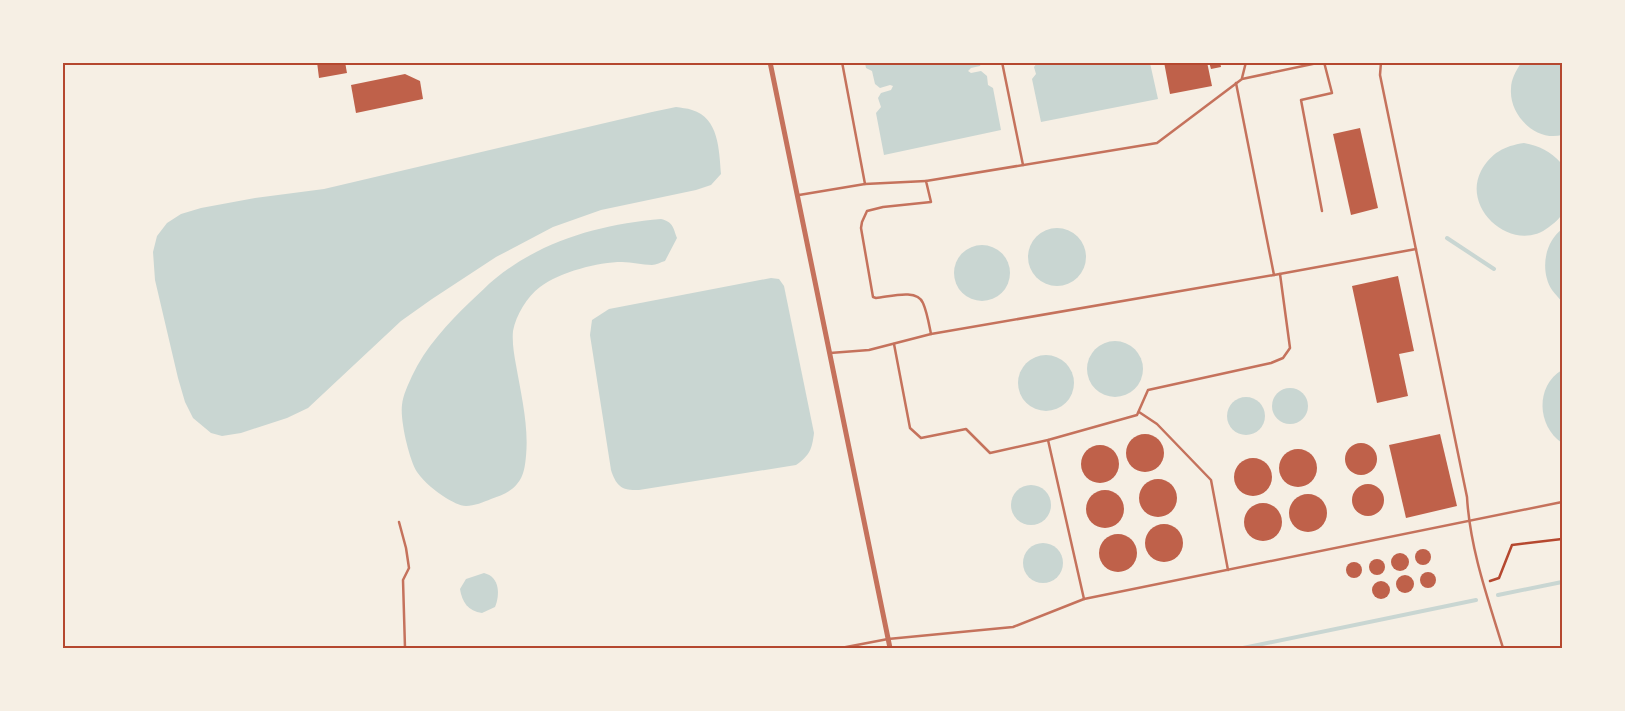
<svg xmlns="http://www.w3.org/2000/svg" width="1625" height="711" font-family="Inter,sans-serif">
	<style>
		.water { fill: #c9d6d2 }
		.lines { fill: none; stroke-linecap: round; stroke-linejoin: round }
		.stream { stroke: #c9d6d2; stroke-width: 4 }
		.building { fill: #bf614a }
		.path { stroke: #b5482f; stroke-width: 2.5 }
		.service { stroke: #c5725c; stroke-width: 2.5 }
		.minor { stroke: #c5725c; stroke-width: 5 }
		.neatline { fill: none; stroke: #b5482f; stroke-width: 2 }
	</style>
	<rect width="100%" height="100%" fill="#f6efe4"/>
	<g class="water">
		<path d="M 865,63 L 981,63 L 980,66 L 971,68 L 968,71 L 971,73 L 981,71 L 987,76 L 988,85 L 993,88 L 1001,130 L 884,155 L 876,113 L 881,107 L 878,98 L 881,93 L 891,90 L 893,86 L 890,85 L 880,88 L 875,84 L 872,71 L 866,68 Z"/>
		<path d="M 1037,63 L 1150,63 L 1158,99 L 1041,122 L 1032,79 L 1036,74 L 1034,67 Z"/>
		<path d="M 1521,63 L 1562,63 L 1562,135 C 1536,142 1509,115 1511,89 C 1511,79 1516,71 1521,63 Z"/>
		<path d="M 676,107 C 681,108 687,108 692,110 C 719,118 719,150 721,174 L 711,185 L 696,190 L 601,210 L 553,227 L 496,257 L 432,299 L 401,321 L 308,408 L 287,418 L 241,433 L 222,436 L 211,433 L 193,418 L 185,402 L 178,378 L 155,280 L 153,252 L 157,236 L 167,223 L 181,214 L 201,208 L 255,198 L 324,189 L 652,112 Z"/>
		<path d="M 1524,143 C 1540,146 1550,151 1561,163 C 1564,172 1562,184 1562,193 C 1562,199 1564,207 1562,213 C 1560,219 1554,223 1549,227 C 1514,255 1461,210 1481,171 C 1491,153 1504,146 1524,143 Z"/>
		<path d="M 661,219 C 673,222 673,227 677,238 L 665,261 C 661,262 656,265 652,265 C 642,265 632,262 622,262 C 598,262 560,272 540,287 C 527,297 516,315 513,331 C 512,342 514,354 516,365 C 521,394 529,426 526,456 C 525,466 524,476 517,484 C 511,492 500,496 491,499 C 484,502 474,506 466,506 C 460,506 451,501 446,498 C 435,491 425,483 417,472 C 409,459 400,420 402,405 C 403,395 408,385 412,376 C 425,348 448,323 470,302 C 479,294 487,285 496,278 C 543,240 602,224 661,219 Z"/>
		<circle cx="1057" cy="257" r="29"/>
		<path d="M 1562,229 L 1562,302 C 1559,298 1555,294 1552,290 C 1540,271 1544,243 1562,229 Z"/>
		<circle cx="982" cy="273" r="28"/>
		<path d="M 771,278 L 779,279 L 784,286 L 814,433 C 812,449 810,455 796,465 L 639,490 C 622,491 616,486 611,470 L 590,335 L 592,320 L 609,309 Z"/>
		<circle cx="1115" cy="369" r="28"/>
		<circle cx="1046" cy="383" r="28"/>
		<path d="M 1562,370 L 1562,443 C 1537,426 1535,386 1562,370 Z"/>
		<circle cx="1290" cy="406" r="18"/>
		<circle cx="1246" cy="416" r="19"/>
		<circle cx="1031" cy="505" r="20"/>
		<circle cx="1043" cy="563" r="20"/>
		<path d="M 484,573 C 500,577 500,595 495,607 L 482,613 C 468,611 462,602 460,589 L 466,579 Z"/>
	</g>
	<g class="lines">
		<g class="stream">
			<path d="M 1447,238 L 1494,269"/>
			<path d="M 1498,595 L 1562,582"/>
			<path d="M 1243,648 L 1476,600"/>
		</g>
	</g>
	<g class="building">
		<path d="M 317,62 L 345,62 L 347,73 L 319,78 Z"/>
		<path d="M 1164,62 L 1207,62 L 1212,86 L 1170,94 Z"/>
		<path d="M 1209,62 L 1220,62 L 1221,67 L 1211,69 Z"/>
		<path d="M 405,74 L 420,81 L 423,99 L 356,113 L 351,85 Z"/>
		<path d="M 1360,128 L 1378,208 L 1351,215 L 1333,134 Z"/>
		<path d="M 1398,276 L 1414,351 L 1399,354 L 1408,396 L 1377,403 L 1352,286 Z"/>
		<path d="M 1440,434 L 1457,506 L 1406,518 L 1389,445 Z"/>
		<circle cx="1145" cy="453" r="19"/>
		<circle cx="1361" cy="459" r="16"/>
		<circle cx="1100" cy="464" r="19"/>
		<circle cx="1298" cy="468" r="19"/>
		<circle cx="1253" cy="477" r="19"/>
		<circle cx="1158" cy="498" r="19"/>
		<circle cx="1368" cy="500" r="16"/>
		<circle cx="1105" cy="509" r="19"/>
		<circle cx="1308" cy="513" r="19"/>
		<circle cx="1263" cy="522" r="19"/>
		<circle cx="1164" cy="543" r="19"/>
		<circle cx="1118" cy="553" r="19"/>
		<circle cx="1423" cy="557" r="8"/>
		<circle cx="1400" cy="562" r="9"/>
		<circle cx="1377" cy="567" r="8"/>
		<circle cx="1354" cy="570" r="8"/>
		<circle cx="1428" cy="580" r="8"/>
		<circle cx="1405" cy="584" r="9"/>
		<circle cx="1381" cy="590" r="9"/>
	</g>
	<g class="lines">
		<path class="path" d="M 1490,581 L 1499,578 L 1512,545 L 1562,539"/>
		<g class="service">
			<path d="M 842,62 L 865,184 L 926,181"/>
			<path d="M 1002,62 L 1023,165"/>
			<path d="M 1381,62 L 1380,75 L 1467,497 C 1470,549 1488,599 1503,648"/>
			<path d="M 1242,78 L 1246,62"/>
			<path d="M 1236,83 L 1274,275"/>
			<path d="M 799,195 L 865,184"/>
			<path d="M 1322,211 L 1301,100 L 1332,93 L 1324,62"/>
			<path d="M 931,334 C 929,324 927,312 923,303 C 917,288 889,297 876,298 L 873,297 L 861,228 L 862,222 L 867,211 L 883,207 L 931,202 L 926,181 L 1157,143 L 1242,79 L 1322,62"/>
			<path d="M 894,344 L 910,428 L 921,438 L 966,429 L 990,453 L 1048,440 L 1137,415 L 1148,390 L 1271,363 L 1283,358 L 1290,348 L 1280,274"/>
			<path d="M 830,353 L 869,350 L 931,334 L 1274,275 L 1416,249"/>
			<path d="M 1139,412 L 1157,424 L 1211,480 L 1228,570"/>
			<path d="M 1048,440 L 1084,599"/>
			<path d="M 399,522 L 406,548 L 409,568 L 403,580 L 405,648"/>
			<path d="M 841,648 L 888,639 L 1013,627 L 1084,599 L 1562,502"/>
		</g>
		<path class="minor" d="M 770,62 L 890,648"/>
	</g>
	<rect width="1625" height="711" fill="none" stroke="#f6efe4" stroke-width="128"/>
	<rect x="64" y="64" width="1497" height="583" class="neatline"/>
</svg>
